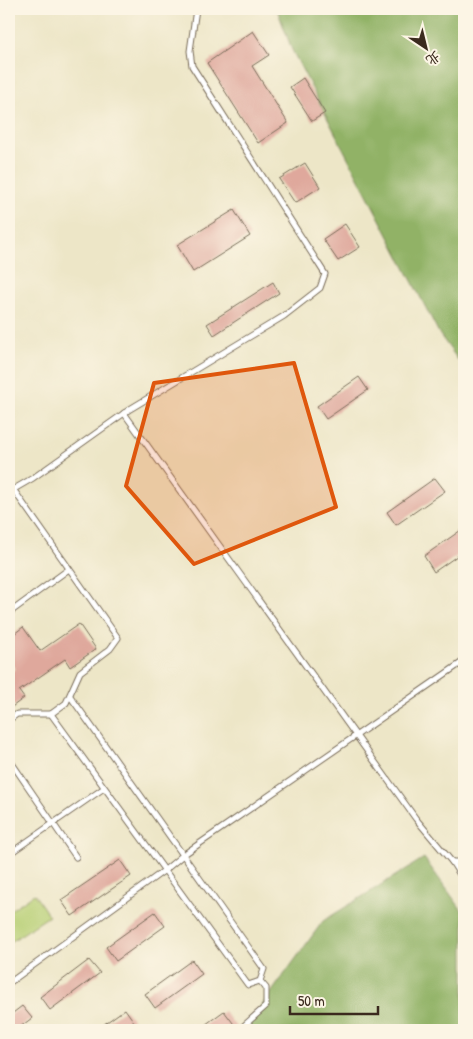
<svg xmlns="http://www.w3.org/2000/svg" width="473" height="1039" font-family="'Patrick Hand','LXGW WenKai TC',sans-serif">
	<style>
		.green { fill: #b7cf74; stroke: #797c49 }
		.forest { fill: #91b266; stroke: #666e42 }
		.building { fill: #dfa89c }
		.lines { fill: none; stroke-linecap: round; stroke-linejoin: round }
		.lane-casing { stroke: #796c59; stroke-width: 7 }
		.lane { stroke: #fff; stroke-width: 5 }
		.marked { fill: #df570d; fill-opacity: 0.2; stroke: #df570d; stroke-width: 4; stroke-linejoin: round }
	</style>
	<rect width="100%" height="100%" fill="#fcf5e5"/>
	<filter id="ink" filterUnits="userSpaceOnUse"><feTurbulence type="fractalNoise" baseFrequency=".02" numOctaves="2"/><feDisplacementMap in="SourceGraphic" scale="10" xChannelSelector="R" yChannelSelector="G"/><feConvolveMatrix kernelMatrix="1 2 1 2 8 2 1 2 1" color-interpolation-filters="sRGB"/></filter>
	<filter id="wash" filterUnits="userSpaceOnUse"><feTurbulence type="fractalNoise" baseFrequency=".0096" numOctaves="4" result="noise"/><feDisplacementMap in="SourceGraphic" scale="20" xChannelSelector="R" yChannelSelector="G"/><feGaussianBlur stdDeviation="1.12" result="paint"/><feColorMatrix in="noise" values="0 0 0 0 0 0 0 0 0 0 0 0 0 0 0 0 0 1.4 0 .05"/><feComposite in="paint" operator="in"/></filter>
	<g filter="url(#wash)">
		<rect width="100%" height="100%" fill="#ede6c7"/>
		<path class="green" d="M 34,894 L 49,916 L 9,943 L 9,911 Z"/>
		<g class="forest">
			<path d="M 277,9 L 464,9 L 464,368 L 440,335 L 292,50 Z"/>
			<path d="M 424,858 L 464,913 L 464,1030 L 244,1030 L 323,921 Z"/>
		</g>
		<g id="blocks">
			<g class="building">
				<path d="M 253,31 L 269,55 L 252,66 L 288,123 L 258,143 L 207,63 Z"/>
				<path d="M 303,78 L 325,113 L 312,121 L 290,87 Z"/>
				<path d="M 305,163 L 320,187 L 295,203 L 279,179 Z"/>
				<path d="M 234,210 L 250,236 L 193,272 L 177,245 Z"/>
				<path d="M 345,224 L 360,247 L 338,261 L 323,239 Z"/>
				<path d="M 273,282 L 279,293 L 214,335 L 207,324 Z"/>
				<path d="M 359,377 L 368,390 L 326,419 L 317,406 Z"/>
				<path d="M 435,478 L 445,491 L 396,525 L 387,512 Z"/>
				<path d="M 464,528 L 464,551 L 434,572 L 424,556 Z"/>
				<path d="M 79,624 L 96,649 L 70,667 L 65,659 L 19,691 L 24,698 L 9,709 L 9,673 L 15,669 L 9,660 L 9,638 L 23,627 L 40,651 Z"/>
				<path d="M 120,860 L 131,876 L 72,916 L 61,900 Z"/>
				<path d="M 155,912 L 165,926 L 116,961 L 106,947 Z"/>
				<path d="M 89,960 L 100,973 L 50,1010 L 40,997 Z"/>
				<path d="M 192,960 L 202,974 L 155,1008 L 145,994 Z"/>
				<path d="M 22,1006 L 32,1018 L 16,1030 L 9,1030 L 9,1016 Z"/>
				<path d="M 125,1009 L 137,1026 L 131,1030 L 96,1030 Z"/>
				<path d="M 224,1011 L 236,1027 L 235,1030 L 198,1030 Z"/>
			</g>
		</g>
	</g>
	<g filter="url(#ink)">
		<use href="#blocks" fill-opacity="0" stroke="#796c59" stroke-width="1"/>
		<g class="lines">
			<g class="lane-casing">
				<g id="lane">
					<path d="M 124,413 L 416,819 L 452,862 L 464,862"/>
					<path d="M 9,492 L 33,478 L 130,409 L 284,316 L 320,288 L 325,274 L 192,66 L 190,51 L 196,9"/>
					<path d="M 9,613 L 69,569"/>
					<path d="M 51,714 L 248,985 L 260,981 L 264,969 L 70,696"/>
					<path d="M 9,720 L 17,714 L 51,714 L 66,703 L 80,672 L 110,649 L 118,638 L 13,489"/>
					<path d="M 9,759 L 76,857"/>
					<path d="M 9,854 L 104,788"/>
					<path d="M 452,862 L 464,881"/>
					<path d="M 9,983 L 165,870 L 183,855 L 464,661"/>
					<path d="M 239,1030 L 266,1006 L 266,988 L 260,981"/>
				</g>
			</g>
			<use href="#lane" class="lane"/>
		</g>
	</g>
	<path class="marked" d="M 294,363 L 336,507 L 194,564 L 126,486 L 154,383 Z"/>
	<rect width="473" height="1039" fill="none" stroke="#fcf5e5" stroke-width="30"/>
	<g transform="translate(426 48) rotate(145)" stroke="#fcf5e5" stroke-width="4" paint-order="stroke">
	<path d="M0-4L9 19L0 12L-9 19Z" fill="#3b2a1e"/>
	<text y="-8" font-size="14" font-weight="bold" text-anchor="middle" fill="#3b2a1e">北</text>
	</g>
	<path d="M290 1006v8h88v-8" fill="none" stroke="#3b2a1e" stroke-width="2.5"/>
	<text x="298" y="1006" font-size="15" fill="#3b2a1e" stroke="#fcf5e5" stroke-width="4" paint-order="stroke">50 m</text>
</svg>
